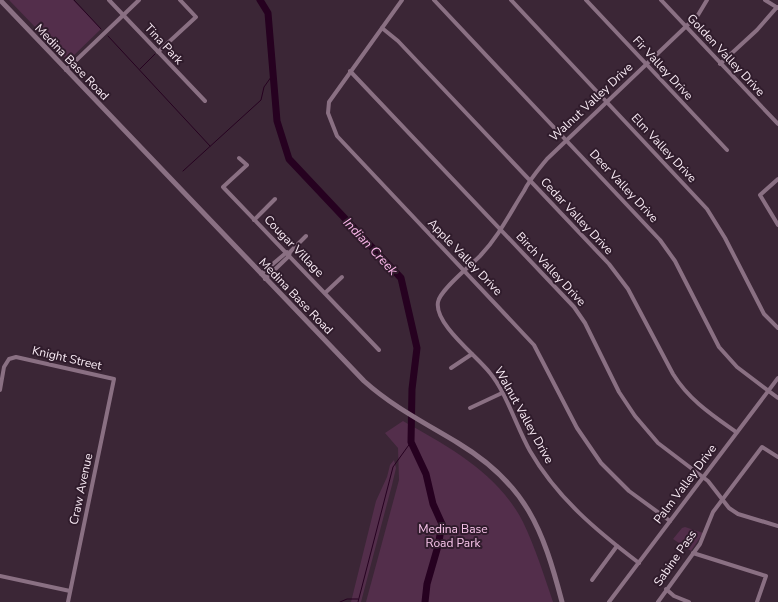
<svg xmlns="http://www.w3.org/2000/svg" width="778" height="602" font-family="'Nunito Sans',sans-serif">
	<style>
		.green { fill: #532e4b }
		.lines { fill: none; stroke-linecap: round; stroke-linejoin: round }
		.stream { stroke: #260120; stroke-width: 1 }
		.river { stroke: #260120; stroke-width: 7 }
		.minor { stroke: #8a7083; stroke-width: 4 }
		.tertiary { stroke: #8a7083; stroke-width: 5 }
		.labels { text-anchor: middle; stroke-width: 4; stroke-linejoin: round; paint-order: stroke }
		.street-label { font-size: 12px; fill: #f9ebf5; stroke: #301c2c }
		.park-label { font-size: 12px; fill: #f9c5eb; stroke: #301c2c }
		.water-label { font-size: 13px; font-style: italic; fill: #f9b5e8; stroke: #301c2c }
	</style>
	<rect width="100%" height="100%" fill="#3b2636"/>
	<g class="green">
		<path d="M 9,0 L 73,0 L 101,29 L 70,59 L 67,60 Z"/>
		<path d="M 403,421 C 449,447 498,473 523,522 C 535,547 544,575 553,602 L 366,602 L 399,480 L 398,448 L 385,433 Z"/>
		<path d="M 394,460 L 396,468 L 392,485 L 361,602 L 351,602 L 376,501 L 387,477 L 390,465 Z"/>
		<path d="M 685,527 L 703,533 L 691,551 L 673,539 L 682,528 Z"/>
	</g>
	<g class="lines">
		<g class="stream">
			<path d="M 74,0 L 101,29"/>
			<path d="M 108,36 L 210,146"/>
			<path d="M 140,69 L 155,54"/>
			<path d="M 183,171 L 261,100 L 264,87 L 274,73"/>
			<path d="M 340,602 L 347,599 L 358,599"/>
			<path d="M 358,602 L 393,467 L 411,442"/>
		</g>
		<path class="river" d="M 260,0 L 268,13 L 277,121 L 289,159 L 401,278 L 417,348 L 412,389 L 411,442 L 426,474 L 433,504 L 442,524 L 438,546 L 427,584 L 425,602"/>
		<g class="minor">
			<path d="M 109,0 L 205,101"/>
			<path d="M 402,0 L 329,102 L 328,113 L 337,136 L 534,345 L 577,428 L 601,463 L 629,491 L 670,521"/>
			<path d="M 434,0 L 660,240 L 675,261 L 719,347 L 737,367 L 778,398"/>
			<path d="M 511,0 L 707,209 L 725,238 L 764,314 L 778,328"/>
			<path d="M 586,0 L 727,150"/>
			<path d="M 661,0 L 778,124"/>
			<path d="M 765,0 L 778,8"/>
			<path d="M 382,28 L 398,41 L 609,264 L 628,289 L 673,374 C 689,400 712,415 736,432"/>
			<path d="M 158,52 L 196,17 L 180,0"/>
			<path d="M 720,64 L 757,30 L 777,7"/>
			<path d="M 66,70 L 139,0"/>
			<path d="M 350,71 L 574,307 L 585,323 L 619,392 L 635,416 L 658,443 L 708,481 L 729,508 L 738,514 L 778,526"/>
			<path d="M 239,158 L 247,165 L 223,187 L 379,350"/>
			<path d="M 778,179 L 760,195 L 778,225"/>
			<path d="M 254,220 L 275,199"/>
			<path d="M 261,274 L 287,252"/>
			<path d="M 265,279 L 289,256 L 290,252 L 306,236"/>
			<path d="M 325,293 L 342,277"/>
			<path d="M 451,368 L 472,354"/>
			<path d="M 0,390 L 4,367 L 9,359 L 16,357 L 114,379 L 68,602"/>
			<path d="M 470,408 L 502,393"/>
			<path d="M 693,553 L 766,576 L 757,602"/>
			<path d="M 639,563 C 597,531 557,498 530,451 C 517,428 506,392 490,373 C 477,356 434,324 438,302 C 440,290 470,266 480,256 C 499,236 510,213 524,191 C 530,179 539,169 547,159 L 698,15 L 707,0"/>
			<path d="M 0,576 L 70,591"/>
			<path d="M 592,580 L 617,546"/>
			<path d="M 666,589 L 674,596 L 689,602"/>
			<path d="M 609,602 L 778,378"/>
			<path d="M 658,602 L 700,544 L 713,512 L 762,447 L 778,457"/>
		</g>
		<path class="tertiary" d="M 0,0 L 364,381 C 393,407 425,423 458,443 C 526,484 543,529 562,602"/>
	</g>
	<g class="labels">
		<g class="street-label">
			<text transform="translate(164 44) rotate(47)" y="4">Tina Park</text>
			<text transform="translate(726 55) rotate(47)" y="4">Golden Valley Drive</text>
			<text transform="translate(72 62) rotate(46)" y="4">Medina Base Road</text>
			<text transform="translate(663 68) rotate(47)" y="4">Fir Valley Drive</text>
			<text transform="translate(591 102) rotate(-43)" y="4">Walnut Valley Drive</text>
			<text transform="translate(664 148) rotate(47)" y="4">Elm Valley Drive</text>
			<text transform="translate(624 186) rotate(47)" y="4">Deer Valley Drive</text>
			<text transform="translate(577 216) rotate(47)" y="4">Cedar Valley Drive</text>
			<text transform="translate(294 246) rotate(46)" y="4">Cougar Village</text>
			<text transform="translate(465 257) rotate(46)" y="4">Apple Valley Drive</text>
			<text transform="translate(551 269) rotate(47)" y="4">Birch Valley Drive</text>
			<text transform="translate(296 296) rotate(46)" y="4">Medina Base Road</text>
			<text transform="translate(67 358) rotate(13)" y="4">Knight Street</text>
			<text transform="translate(524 415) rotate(61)" y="4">Walnut Valley Drive</text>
			<text transform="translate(685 484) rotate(-53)" y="4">Palm Valley Drive</text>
			<text transform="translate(81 489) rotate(-78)" y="4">Craw Avenue</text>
			<text transform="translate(675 558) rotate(-55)" y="4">Sabine Pass</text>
		</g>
		<g class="park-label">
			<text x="453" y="533">Medina Base<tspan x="453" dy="14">Road Park</tspan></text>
		</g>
		<g class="water-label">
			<text transform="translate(371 246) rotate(47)" y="5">Indian Creek</text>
		</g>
	</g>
</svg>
